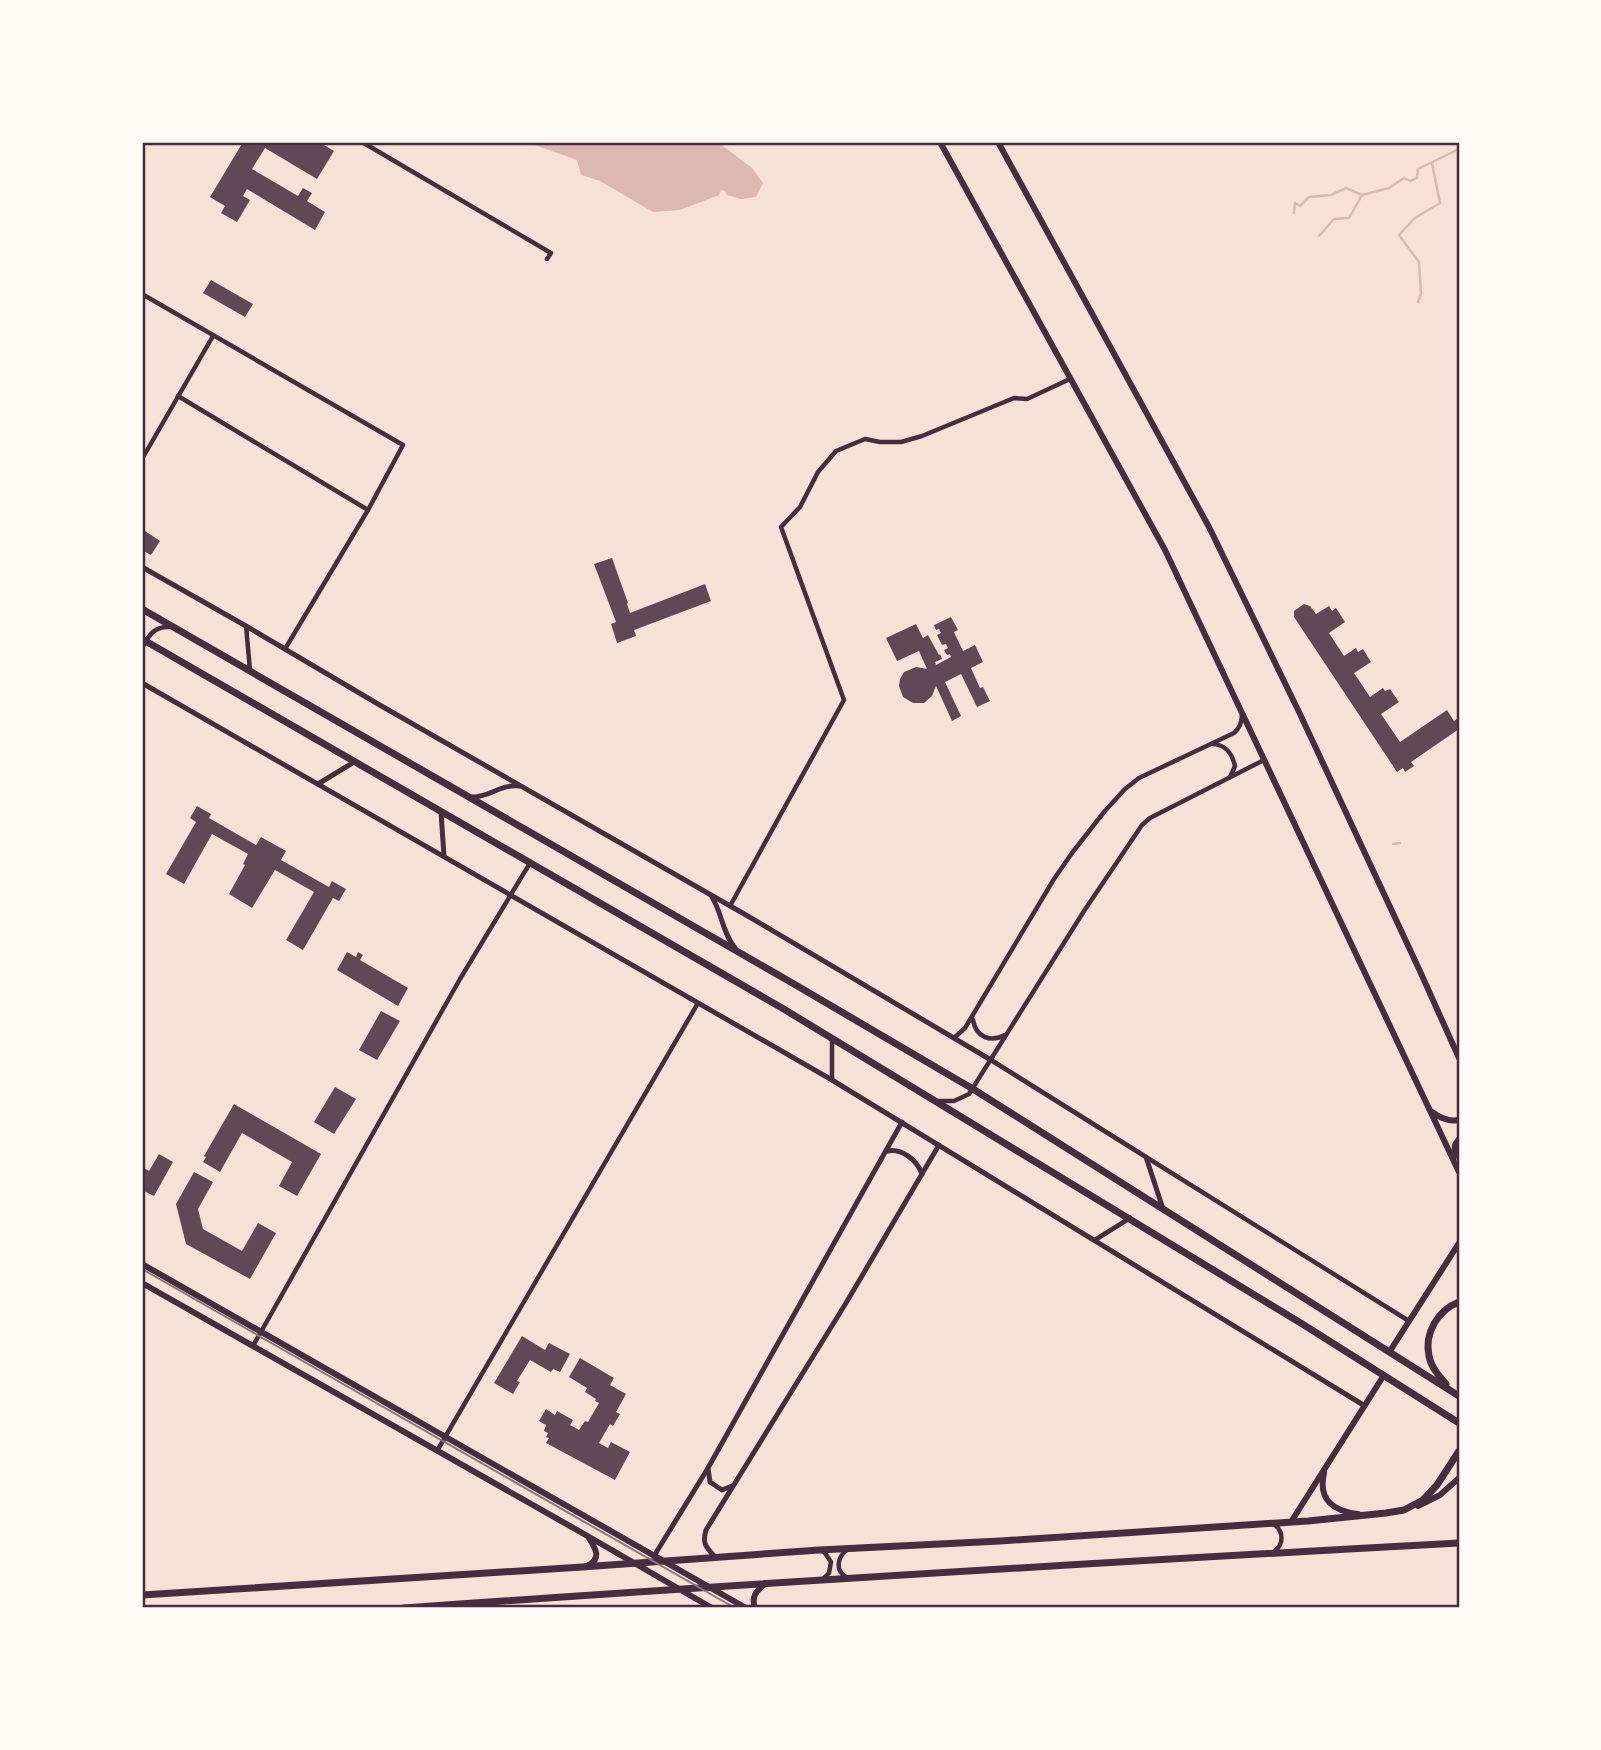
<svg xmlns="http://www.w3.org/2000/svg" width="1601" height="1750" font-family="Arial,sans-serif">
<rect width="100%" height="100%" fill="#f7e1d7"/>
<polygon fill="#dcb8b0" points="526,142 721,142 723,146 752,168 763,183 756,197 741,199 727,195 725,191 721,190 719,195 680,210 653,212 600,181 581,175 577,160"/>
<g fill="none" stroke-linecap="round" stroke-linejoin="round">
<g stroke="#dcb8b0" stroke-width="2.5">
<polyline points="1294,213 1295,203 1300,206 1309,197 1331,195 1346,188 1362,195"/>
<polyline points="1319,236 1334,219 1349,218 1362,195 1389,188 1404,178 1410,181 1417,178 1418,169 1459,149"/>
<polyline points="1418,302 1421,294 1419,262 1399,235 1415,218 1440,203 1432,163"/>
<polyline points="1393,844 1400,843"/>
</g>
</g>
<g fill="#644757">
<polygon points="243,142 319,142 334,151 317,179 265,148 252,169 298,196 303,188 312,193 307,201 325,212 315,230 247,189 243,196 250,200 237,222 221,213 225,206 210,197"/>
<polygon points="211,280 253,304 245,317 203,293"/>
<polygon points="145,531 160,541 151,555 142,550 142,536"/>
<polygon points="612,558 628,603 627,604 630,613 705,584 711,601 634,630 636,636 617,643 611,624 616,622 594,564"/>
<polygon points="1304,604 1310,606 1316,614 1329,606 1332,611 1336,608 1345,622 1329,633 1344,656 1356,648 1358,652 1363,649 1371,662 1354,673 1370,697 1383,688 1385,691 1390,689 1399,702 1381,714 1400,742 1447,710 1454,721 1458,718 1459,720 1459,729 1411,762 1414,766 1405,772 1403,768 1397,772 1294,617 1294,611"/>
<polygon points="951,617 958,630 954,632 963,651 975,645 983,662 971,668 980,688 983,687 990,701 977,707 961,674 945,682 961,716 952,721 936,686 932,696 924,703 913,703 903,697 899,686 900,679 904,672 916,667 927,669 919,651 897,661 886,638 916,624 923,638 928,635 939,655 940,654 942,659 935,662 936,665 951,657 950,654 947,655 944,650 948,648 946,644 942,645 937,635 941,633 939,629 936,630 934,625"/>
<polygon points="197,806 211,814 209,818 256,845 261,837 286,851 281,860 329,887 332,881 346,889 339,901 333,898 303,950 286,940 314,892 275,870 252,908 229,894 245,865 243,864 248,854 212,834 184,884 166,874 196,822 190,818"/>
<polygon points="347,952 356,957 358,952 363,955 360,960 408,988 398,1006 337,970"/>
<polygon points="381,1011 400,1021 377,1060 359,1050"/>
<polygon points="335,1087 356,1099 334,1134 314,1122"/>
<polygon points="234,1104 321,1154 297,1196 279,1186 292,1162 242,1133 220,1172 203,1162 206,1157 204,1156"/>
<polygon points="159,1154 173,1162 154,1196 142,1190 142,1167 149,1171"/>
<polygon points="194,1172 213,1182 198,1209 203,1229 242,1251 258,1223 276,1233 250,1279 186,1244 176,1204"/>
<polygon points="522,1336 545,1350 549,1343 570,1354 560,1372 553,1369 551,1372 530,1360 517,1381 520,1382 513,1394 494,1383"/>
<polygon points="580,1358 614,1378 610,1385 626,1394 616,1412 620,1414 613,1426 610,1424 599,1443 608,1448 611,1442 630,1452 615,1480 546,1443 549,1438 546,1437 548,1433 544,1431 546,1425 539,1421 546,1409 555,1415 557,1411 573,1420 570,1425 579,1430 585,1421 588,1422 599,1403 595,1401 596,1399 585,1392 587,1388 569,1377"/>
</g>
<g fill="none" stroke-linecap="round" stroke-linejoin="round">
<g stroke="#4a2c40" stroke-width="4.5">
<polyline points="362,142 551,253 547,259"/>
<polyline points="142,294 403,445 368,510 285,649"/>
<polyline points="178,396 368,510"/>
<polyline points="142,459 213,336"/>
<polyline points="246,626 250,670"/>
<path d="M 142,648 C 149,635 154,626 170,627"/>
<path d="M 1213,744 C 1226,745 1232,753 1235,766 L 1230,777"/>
<polyline points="730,906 844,700 781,527 800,507 818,472 836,451 865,439 880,442 901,442 922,436 1014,398 1027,399 1070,379"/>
<path d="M 973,1020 C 976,1037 990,1043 1005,1035"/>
<path d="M 954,1038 L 965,1028 L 1054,879 L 1072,853 L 1104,812 L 1125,789 L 1139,778 L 1234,733 C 1240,728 1242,722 1242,714"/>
<polyline points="832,1080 832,1039"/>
<polyline points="937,1101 954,1101 969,1094 1084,911 1142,825 1150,818 1264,760"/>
<polyline points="1146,1157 1409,1321"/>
<polyline points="253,1346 460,979 530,863"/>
<polyline points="437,1451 698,1003"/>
<path d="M 848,1549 C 837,1557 834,1571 848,1578"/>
<polyline points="822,1551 825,1553 831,1562 829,1573 824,1578"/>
<path d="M 1274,1552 C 1284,1544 1284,1532 1274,1524"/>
</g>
<g stroke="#4a2c40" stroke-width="5">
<polyline points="142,567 246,626 378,704 746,915 991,1060 1146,1157 1163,1209"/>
<polyline points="142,683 832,1080 1365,1406"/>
<polyline points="318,784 354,762"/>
<path d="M 472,797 C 491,797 499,784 520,786"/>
<polyline points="441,812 444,856"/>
<path d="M 712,897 C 722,913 722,932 735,948"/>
<path d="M 887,1151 C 902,1148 917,1160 922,1174"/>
<polyline points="1095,1240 1130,1218"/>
<polyline points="708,1468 710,1482 722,1490 732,1486"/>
<polyline points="654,1556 708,1468 902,1122"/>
<path d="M 715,1557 C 706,1547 702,1544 706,1530 L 846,1303 L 939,1145"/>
</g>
<g stroke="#4a2c40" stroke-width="6">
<polyline points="940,142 1165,550 1459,1172"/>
<polyline points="998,142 1209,527 1300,714 1419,969 1459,1058"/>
<path d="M 1432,1112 C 1440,1118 1449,1122 1459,1120"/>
<polyline points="1454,1157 1455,1145 1459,1139"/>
<polyline points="142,1264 746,1608"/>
<polyline points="142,1283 591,1538 712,1608"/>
<polyline points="1390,1351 1459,1243"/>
<path d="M 1324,1473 C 1318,1500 1333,1511 1358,1514"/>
<polyline points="1418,1506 1440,1495 1459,1478"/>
<polyline points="1291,1522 1384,1375"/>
<path d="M 587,1566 C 602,1559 596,1549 589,1538"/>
<path d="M 755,1608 C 751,1597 756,1591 765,1584"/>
</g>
<g stroke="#4a2c40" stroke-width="7">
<polyline points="142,609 794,984 973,1089 1459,1396"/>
<polyline points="142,639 782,1008 1304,1325 1459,1423"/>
<path d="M 1446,1384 C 1439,1376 1431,1367 1429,1356 C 1424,1333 1438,1310 1459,1302"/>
<polyline points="142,1595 582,1567 819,1550 1000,1541 1308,1521 1386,1513 1404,1510 1423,1500 1437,1485 1459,1451"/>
<path d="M 404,1608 C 755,1583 1107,1562 1459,1543"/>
</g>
<polyline stroke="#8f747c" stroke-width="2" points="142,1269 735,1608"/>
</g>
<rect width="1601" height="1750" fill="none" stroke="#fffaf5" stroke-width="287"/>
<rect x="144" y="144" width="1314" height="1462" fill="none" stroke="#4a2c40" stroke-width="2.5"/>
</svg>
